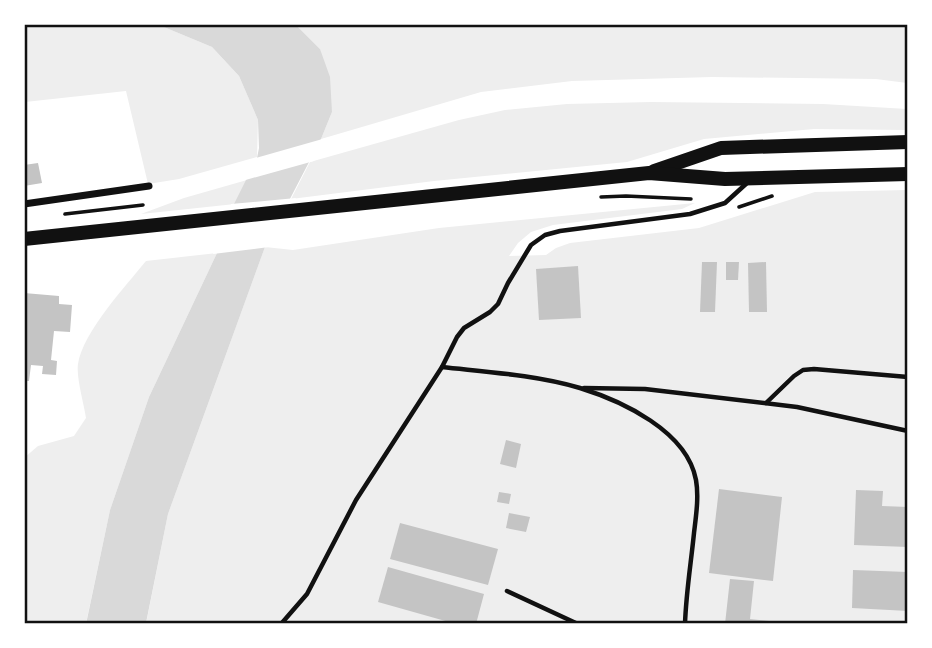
<svg xmlns="http://www.w3.org/2000/svg" width="932" height="648" font-family="'Alegreya Sans',sans-serif">
<rect width="100%" height="100%" fill="#fff"/>
<g fill="#eee">
<polygon points="24,25 159,25 212,47 239,76 258,120 257,157 179,179 148,184 126,91 25,102"/>
<polygon points="296,25 907,25 907,83 876,79 712,77 572,81 481,92 321,139 332,112 320,49"/>
<polygon points="651,102 823,104 907,109 907,130 814,129 704,139 627,162 434,181 291,199 310,162 459,120 505,110 567,104"/>
<polygon points="247,180 235,204 141,214 184,198"/>
<polygon points="907,190 907,623 146,624 168,514 265,247 293,250 439,228 695,203 682,209 553,225 531,232 518,243 509,256 546,255 556,248 570,243 699,228 815,192"/>
<path d="M 217,253 L 149,397 L 110,510 L 86,623 L 25,623 L 24,458 L 38,446 L 74,436 L 86,418 C 84,404 76,377 78,364 C 83,332 125,287 146,261 Z"/>
</g>
<polygon fill="#d9d9d9" points="159,25 296,25 320,49 330,77 332,112 321,139 265,247 168,514 146,623 86,624 110,510 149,397 217,253 234,204 257,158 259,148 258,120 239,76 212,47"/>
<g fill="#fff">
<polygon points="326,138 314,161 242,181 252,159"/>
<polygon points="296,198 269,247 213,254 231,204"/>
</g>
<g fill="#c4c4c4">
<polygon points="38,163 42,183 24,186 24,165"/>
<polygon points="702,262 717,262 715,312 700,312"/>
<polygon points="726,262 739,262 738,280 726,280"/>
<polygon points="766,262 767,312 749,312 748,263"/>
<polygon points="578,266 581,318 539,320 536,269"/>
<polygon points="24,293 59,296 59,304 72,305 70,332 54,331 51,360 57,361 56,375 42,374 43,366 31,365 29,381 24,381"/>
<polygon points="506,440 521,444 516,468 500,464"/>
<polygon points="719,489 782,497 773,581 709,573"/>
<polygon points="856,490 883,491 882,506 908,507 908,547 854,545"/>
<polygon points="499,492 511,494 509,504 497,502"/>
<polygon points="509,513 530,517 526,532 506,528"/>
<polygon points="400,523 498,549 488,585 390,559"/>
<polygon points="388,567 484,594 476,624 456,624 378,602"/>
<polygon points="853,570 908,572 908,611 852,608"/>
<polygon points="730,579 754,581 750,619 769,621 769,624 725,624"/>
</g>
<g fill="none" stroke-linecap="round" stroke-linejoin="round">
<g stroke="#111" stroke-width="3.5">
<polyline points="601,197 626,196 691,199"/>
<polyline points="739,207 772,196"/>
<polyline points="65,214 143,205"/>
</g>
<g stroke="#111" stroke-width="4.5">
<path d="M 442,367 C 487,372 536,375 580,388 C 622,401 687,431 696,480 C 699,497 696,516 694,533 C 691,563 686,593 685,624"/>
<polyline points="584,388 645,389 797,407 908,431"/>
<polyline points="766,403 794,376 803,370 814,369 908,377"/>
<polyline points="507,591 578,624"/>
<polyline points="281,624 307,594 356,500 442,367 457,337 464,328 490,312 498,304 508,283 531,245 545,235 560,231 690,214 725,203 747,183"/>
</g>
<polyline stroke="#111" stroke-width="7" points="24,204 149,186"/>
<g stroke="#111" stroke-width="14">
<polyline points="654,171 721,148 908,142"/>
<polyline points="24,239 649,173 725,179 908,174"/>
</g>
</g>
<rect width="932" height="648" fill="none" stroke="#ffffff" stroke-width="52"/>
<rect x="26" y="26" width="880" height="596" fill="none" stroke="#111" stroke-width="2.5"/>
</svg>
